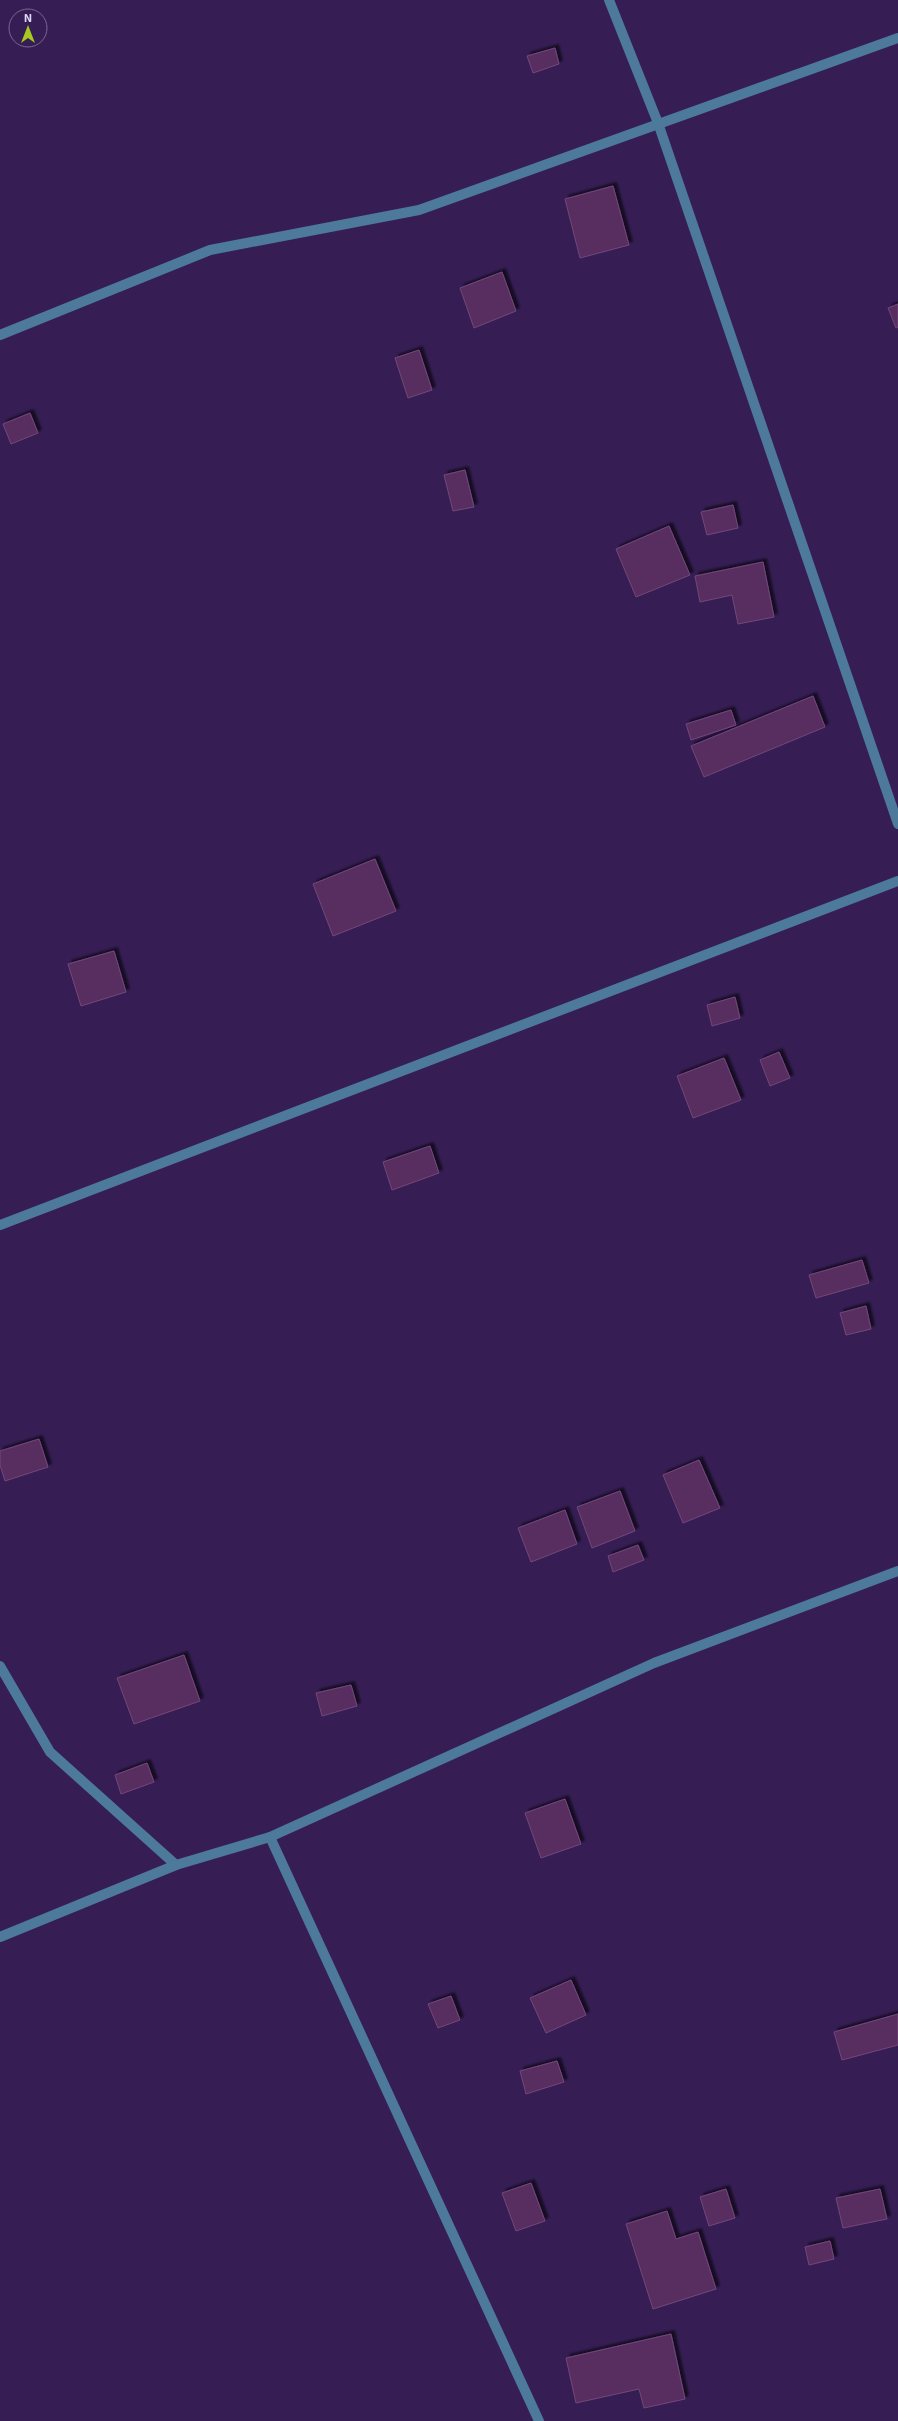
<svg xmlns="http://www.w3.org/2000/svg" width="898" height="2421" font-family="'Exo 2',sans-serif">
<defs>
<filter id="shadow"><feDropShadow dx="3.5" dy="-3.5" stdDeviation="1" flood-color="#0009"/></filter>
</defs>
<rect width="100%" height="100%" fill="#361e55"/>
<g fill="#582e60" stroke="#73477b" filter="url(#shadow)">
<polygon points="555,48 559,64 533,73 527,56"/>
<polygon points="613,186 629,245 580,258 565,199"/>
<polygon points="502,272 516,311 474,328 460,288"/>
<polygon points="898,304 898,327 896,328 888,308"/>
<polygon points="419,350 432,390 408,398 395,358"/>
<polygon points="30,413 38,433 11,444 3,424"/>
<polygon points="465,470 474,507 453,511 444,475"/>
<polygon points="733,505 738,528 707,535 701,512"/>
<polygon points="669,526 690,575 636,597 616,549"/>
<polygon points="763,562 774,617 738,624 732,595 700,602 695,576"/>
<polygon points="813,696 825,727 704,777 691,746"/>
<polygon points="731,710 736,725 691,740 686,724"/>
<polygon points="375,859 396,911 333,936 313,884"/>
<polygon points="114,951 126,992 81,1006 68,964"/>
<polygon points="735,997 740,1018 712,1026 707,1005"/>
<polygon points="779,1052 790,1078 770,1086 760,1060"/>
<polygon points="724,1058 741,1100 693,1118 677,1076"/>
<polygon points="430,1146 439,1173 392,1190 383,1162"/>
<polygon points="862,1260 869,1283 816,1298 809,1275"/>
<polygon points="866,1306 871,1329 846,1335 840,1313"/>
<polygon points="39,1439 48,1467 5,1481 0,1465 0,1451"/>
<polygon points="699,1460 720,1508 683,1523 663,1475"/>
<polygon points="620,1491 635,1531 592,1548 577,1507"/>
<polygon points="565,1510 577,1544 531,1562 518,1528"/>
<polygon points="638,1545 644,1560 613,1572 608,1556"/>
<polygon points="184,1655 200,1701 134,1724 117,1678"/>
<polygon points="351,1685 357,1706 322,1716 316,1693"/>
<polygon points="147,1763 154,1782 121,1794 115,1775"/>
<polygon points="565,1799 581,1844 541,1858 525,1813"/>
<polygon points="571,1980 586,2015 546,2033 530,1998"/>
<polygon points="451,1996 460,2020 438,2028 428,2004"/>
<polygon points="898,2014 898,2045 842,2060 834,2032"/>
<polygon points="557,2061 564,2082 526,2094 520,2071"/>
<polygon points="531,2183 545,2221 516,2231 502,2193"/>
<polygon points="726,2189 735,2218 709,2226 700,2197"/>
<polygon points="880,2189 887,2219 843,2228 836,2198"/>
<polygon points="667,2211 676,2239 698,2232 716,2289 653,2309 626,2224"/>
<polygon points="830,2241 834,2259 809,2265 805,2247"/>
<polygon points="671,2334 685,2399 644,2408 639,2389 576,2403 566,2358"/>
</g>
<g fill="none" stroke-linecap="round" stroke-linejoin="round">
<g stroke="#4d799a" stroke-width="10">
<polyline points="609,0 658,123 898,824"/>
<polyline points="0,335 210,250 419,210 898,38"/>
<polyline points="0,1225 898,881"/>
<polyline points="0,1666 50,1752 176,1865"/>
<polyline points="270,1837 539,2421"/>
<polyline points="0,1937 176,1865 270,1837 654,1663 898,1571"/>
</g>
</g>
<g transform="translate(28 28)"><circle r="19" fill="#361e55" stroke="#7a6796"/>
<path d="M0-3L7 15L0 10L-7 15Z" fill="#a6c820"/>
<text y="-6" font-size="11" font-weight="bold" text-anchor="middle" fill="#e1d5f8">N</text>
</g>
</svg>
